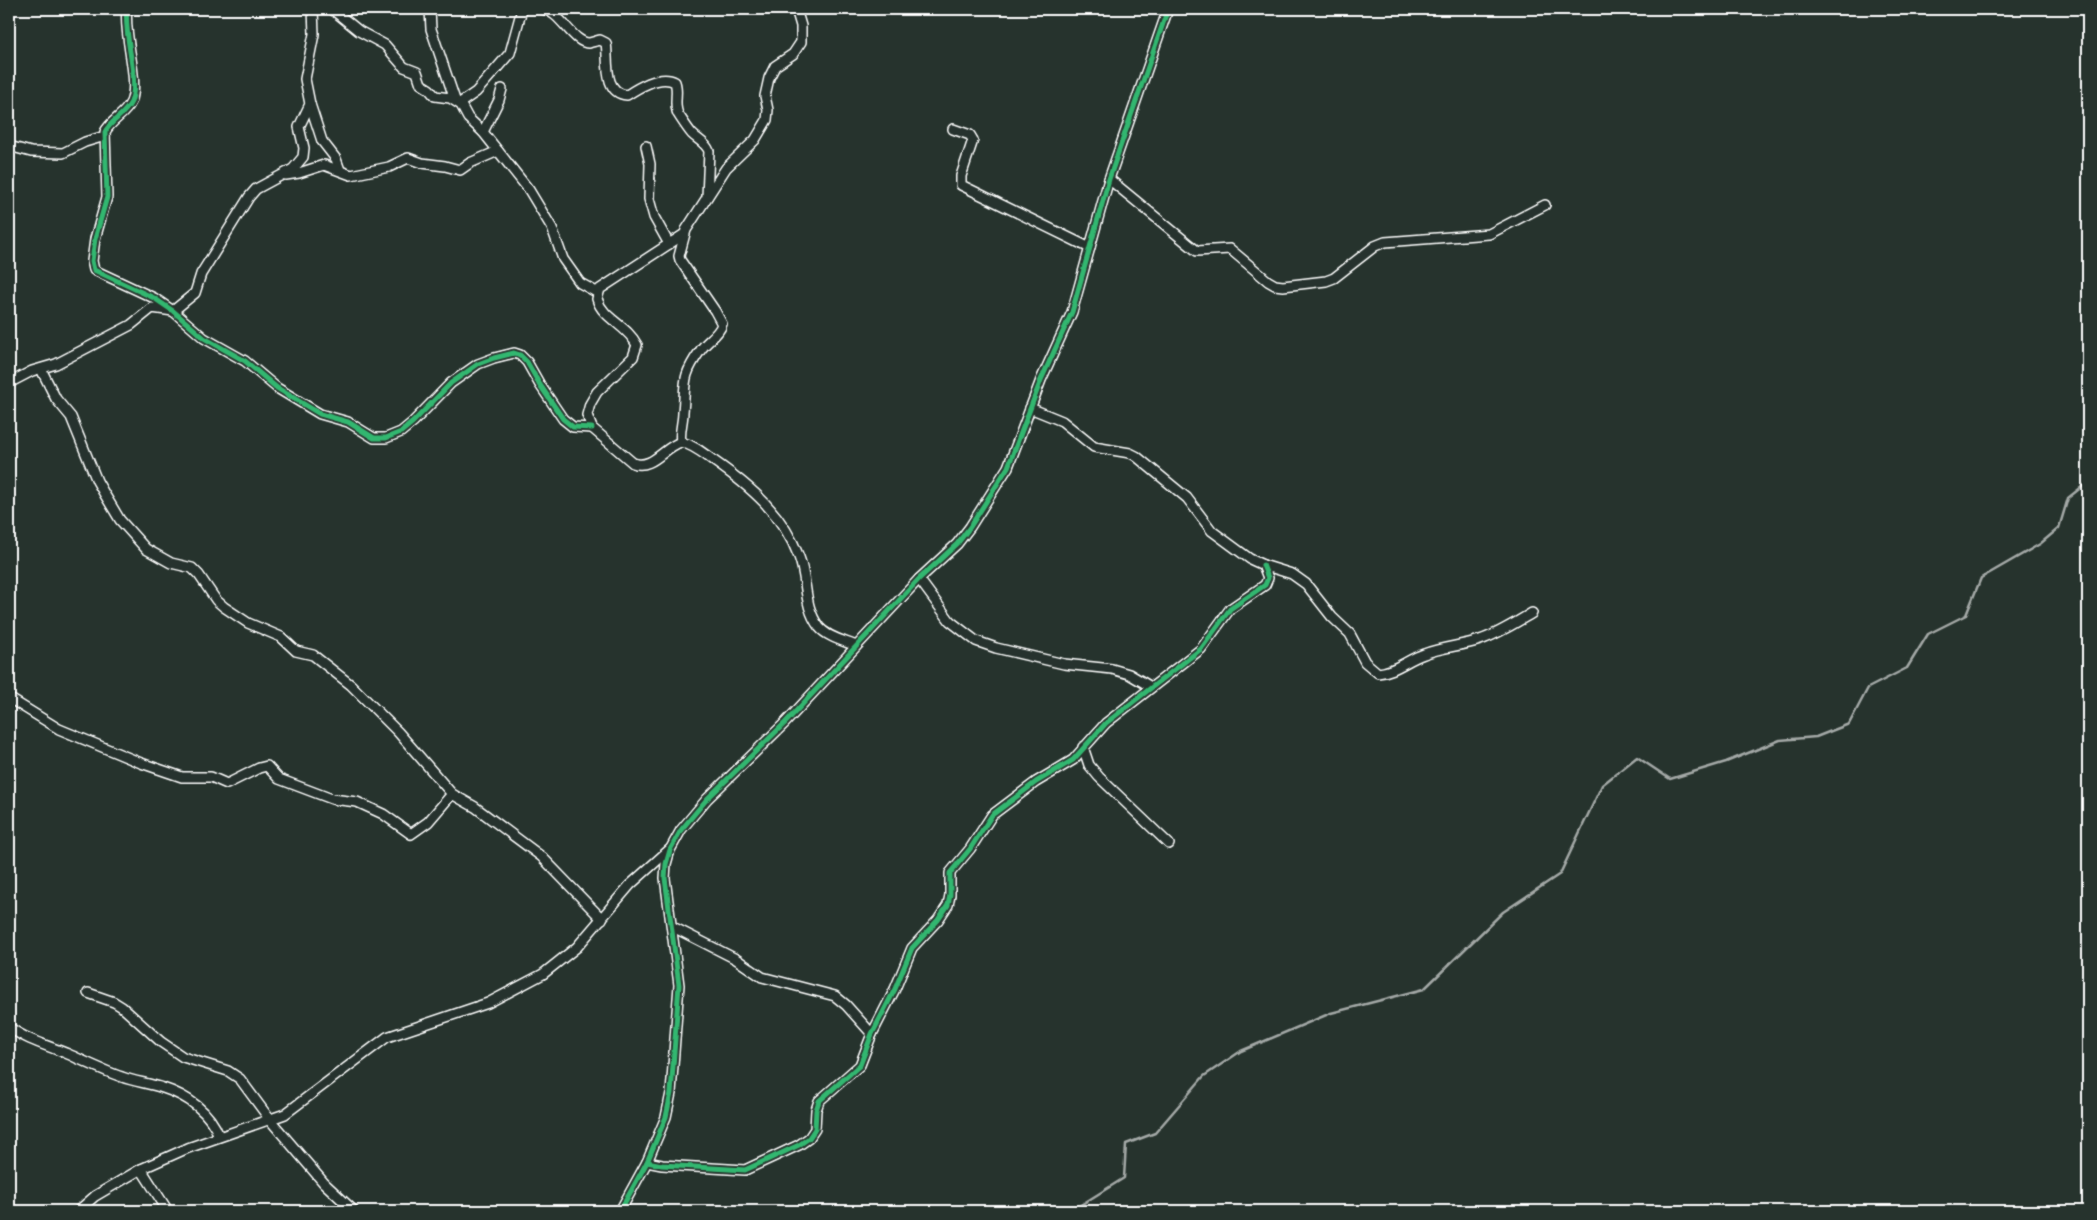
<svg xmlns="http://www.w3.org/2000/svg" width="2097" height="1220" font-family="'Gochi Hand',sans-serif">
<rect width="100%" height="100%" fill="#26332d"/>
<filter id="ink" filterUnits="userSpaceOnUse"><feTurbulence type="fractalNoise" baseFrequency=".02" numOctaves="2"/><feDisplacementMap in="SourceGraphic" scale="10" xChannelSelector="R" yChannelSelector="G"/><feConvolveMatrix kernelMatrix="1 2 1 2 8 2 1 2 1" color-interpolation-filters="sRGB"/></filter>
<g filter="url(#ink)">
<g fill="none" stroke-linecap="round" stroke-linejoin="round">
<polyline stroke="#a4a9a7" stroke-width="2.5" points="1071,1211 1124,1178 1126,1144 1155,1133 1204,1076 1241,1051 1331,1013 1424,989 1503,912 1560,874 1602,785 1637,757 1670,779 1726,762 1780,740 1816,737 1849,724 1868,688 1907,668 1928,634 1966,615 1981,578 2040,544 2059,528 2068,498 2088,482"/>
<defs>
<g id="street">
<path d="M 127,9 C 123,36 140,80 131,102 C 125,115 111,120 105,132 L 107,197 L 95,239 L 92,261 L 94,270 L 154,298 L 173,311 L 204,338 L 245,361 L 277,388 L 320,414 L 348,422 L 374,438 L 386,438 L 401,432 L 413,422 L 451,383 L 478,364 L 494,358 L 514,353 L 520,355 L 527,362 L 540,385 L 563,419 L 573,427 L 592,428"/>
<polyline points="332,9 359,31 385,45 404,67 417,72 421,84 429,89 435,96 450,98 461,105 468,118 483,132 529,190 552,228 563,259 580,283 598,293"/>
<polyline points="430,9 431,29 455,100"/>
<path d="M 542,9 C 561,11 572,43 589,43 C 592,42 597,41 600,40 L 606,43 C 609,58 602,93 627,95 C 639,87 661,74 675,82 C 679,92 673,103 678,114 C 682,120 687,128 692,134 C 698,140 706,143 709,151 L 707,197"/>
<polyline points="9,10 9,9"/>
<polyline points="460,103 476,92 510,53 522,9"/>
<polyline points="310,104 322,141 336,159 340,170"/>
<polyline points="953,129 970,135 973,140 961,176 961,185 1090,248"/>
<polyline points="483,132 499,100 502,89"/>
<polyline points="9,146 31,152 63,153 85,142 105,136"/>
<polyline points="646,146 650,164 649,199 654,217 669,244"/>
<polyline points="286,175 299,173 324,165 351,175 389,167 408,158 422,163 445,166 460,170 470,163 498,151"/>
<polyline points="1109,179 1197,251 1230,249 1268,281 1275,285 1283,286 1326,281 1334,278 1375,246 1385,242 1489,234 1545,205"/>
<path d="M 683,235 L 600,289 L 597,299 C 603,319 627,325 637,345 L 633,357 L 597,392 L 590,404 L 587,415 L 592,428 L 633,463 C 652,470 664,447 681,442 C 694,445 704,454 714,461 C 751,487 783,514 799,557 C 808,580 803,606 819,627 C 827,637 844,641 856,646"/>
<polyline points="41,369 56,399 71,417 97,481 105,495 120,520 146,549 171,563 192,568 199,575 216,600 224,607 248,623 281,637 296,651 313,655 351,685 398,732 452,794 475,807 542,857 602,919"/>
<polyline points="9,383 32,371 56,364 131,325 152,308 173,311 195,293 201,274 249,197 256,189 293,169 303,157 304,148 299,127 310,104 305,79 314,34 313,9"/>
<path d="M 1030,408 L 1062,421 L 1094,447 L 1130,453 L 1136,456 L 1187,498 L 1212,531 L 1250,559 L 1263,565 L 1292,574 L 1306,584 L 1332,617 L 1350,634 L 1365,662 L 1378,673 C 1395,672 1408,659 1424,654 C 1442,647 1462,646 1480,640 C 1498,634 1515,623 1532,613"/>
<path d="M 681,442 C 679,431 683,423 683,412 C 686,382 681,378 700,351 C 706,341 719,335 722,324 L 715,311 L 680,260 L 679,256 L 686,230 L 726,168 L 755,140 L 767,120 L 768,110 L 765,96 L 769,78 L 775,66 L 793,54 L 801,42 L 801,26 L 796,9"/>
<polyline points="919,579 950,621 976,641 996,648 1064,664 1112,669 1129,674 1151,687"/>
<polyline points="9,698 59,729 141,763 182,777 211,777 227,784 259,768 267,766 279,779 332,799 357,802 383,814 411,834 428,822 452,794"/>
<polyline points="1083,747 1089,765 1099,777 1169,844"/>
<polyline points="673,927 736,959 762,977 835,996 846,1005 872,1034"/>
<polyline points="88,993 114,1002 122,1007 161,1042 183,1057 228,1071 240,1079 271,1121 324,1183 354,1211"/>
<path d="M 9,1027 C 26,1040 49,1046 68,1054 C 86,1062 104,1071 122,1077 C 135,1082 149,1083 163,1088 C 188,1096 210,1112 219,1136"/>
<polyline points="647,1162 662,1165 745,1170 799,1145 809,1138 815,1129 816,1110 819,1101 860,1065 872,1034 895,989 912,948 938,920 948,905 950,895 950,873 970,849 992,815 1036,782 1073,760 1106,723 1201,649 1230,609 1265,585 1268,578 1263,565"/>
<polyline points="141,1169 168,1211"/>
<polyline points="78,1211 95,1196 141,1169 188,1148 285,1114 387,1037 488,1003 543,974 577,947 630,885 669,850"/>
<polyline points="620,1211 647,1162 666,1117 671,1093 679,985 665,878 666,864 670,850 681,830 707,799 785,723 919,579 957,544 970,527 1008,467 1041,380 1072,312 1109,179 1168,9"/>
</g>
</defs>
<use href="#street" stroke="#fff" stroke-width="12"/>
<use href="#street" stroke="#26332d" stroke-width="9"/>
<defs>
<g id="cycleway">
<path d="M 127,9 C 123,36 140,80 131,102 C 125,115 111,120 105,132 L 107,197 L 95,239 L 92,261 L 94,270 L 154,298 L 173,311 L 204,338 L 245,361 L 277,388 L 320,414 L 348,422 L 374,438 L 386,438 L 401,432 L 413,422 L 451,383 L 478,364 L 494,358 L 514,353 L 520,355 L 527,362 L 540,385 L 563,419 L 573,427 L 592,428"/>
<polyline points="647,1162 662,1165 745,1170 799,1145 809,1138 815,1129 816,1110 819,1101 860,1065 872,1034 895,989 912,948 938,920 948,905 950,895 950,873 970,849 992,815 1036,782 1073,760 1106,723 1201,649 1230,609 1265,585 1268,578 1263,565"/>
<polyline points="620,1211 647,1162 666,1117 671,1093 679,985 665,878 666,864 670,850 681,830 707,799 785,723 919,579 957,544 970,527 1008,467 1041,380 1072,312 1109,179 1168,9"/>
</g>
</defs>
<use href="#cycleway" stroke="#26332d" stroke-width="8"/>
<use href="#cycleway" stroke="#33b770" stroke-width="5"/>
</g>
</g>
<rect width="2097" height="1220" fill="none" stroke="#26332d" stroke-width="30"/>
<rect x="15" y="15" width="2067" height="1190" fill="none" stroke="#fff" stroke-width="2" filter="url(#ink)"/>
</svg>
